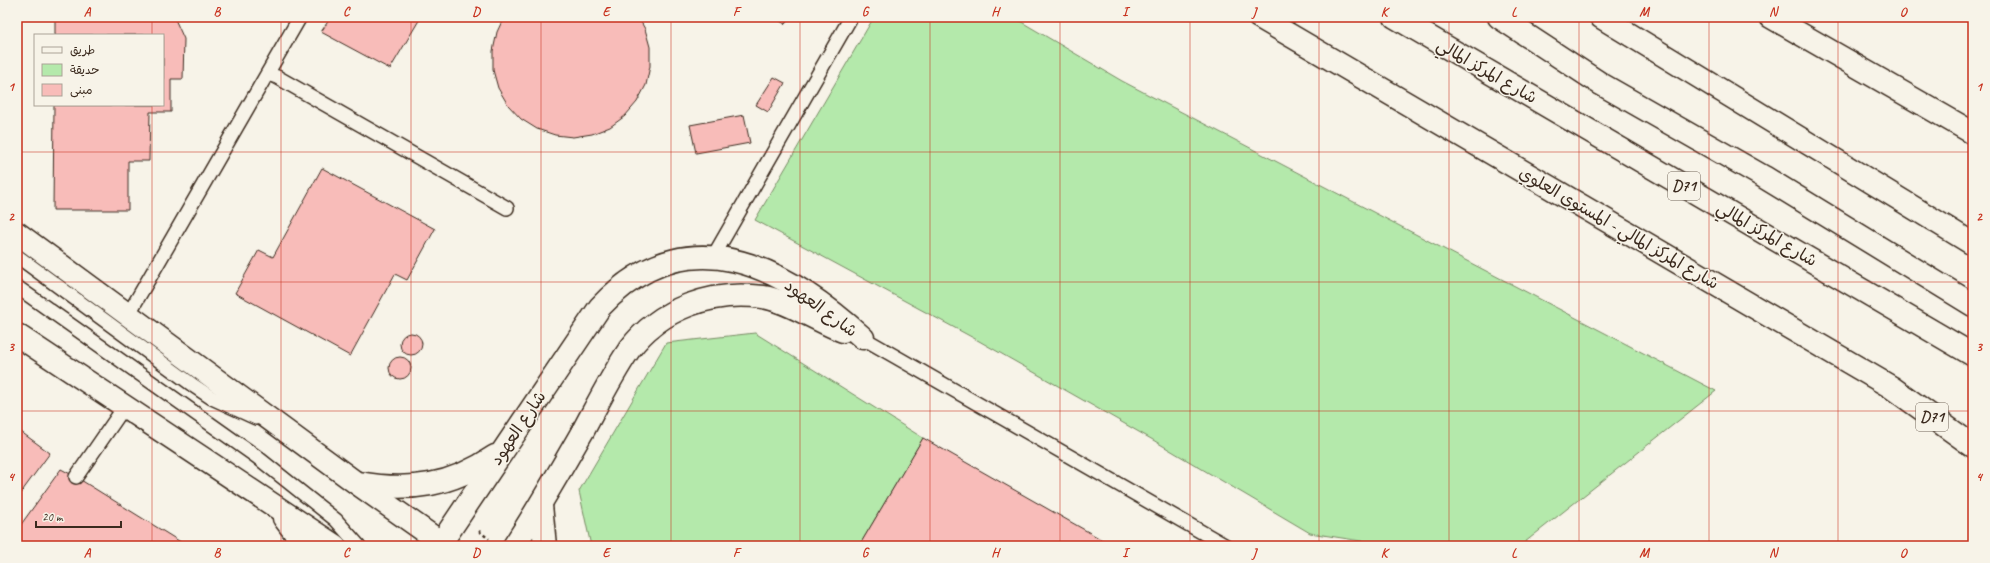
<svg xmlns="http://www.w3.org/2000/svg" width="1990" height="563" font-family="Caveat,'Playpen Sans Arabic',sans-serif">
<rect width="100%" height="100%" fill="#f7f3e8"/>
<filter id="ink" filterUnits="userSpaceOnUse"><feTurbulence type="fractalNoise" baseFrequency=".025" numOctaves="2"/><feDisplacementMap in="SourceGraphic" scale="8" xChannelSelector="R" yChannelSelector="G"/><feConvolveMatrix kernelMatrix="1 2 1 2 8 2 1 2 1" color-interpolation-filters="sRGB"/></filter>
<g filter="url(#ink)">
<g fill="#b4e9ab" stroke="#788a64">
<polygon points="874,17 1013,17 1122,81 1716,391 1520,546 1415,546 1374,543 1310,533 1153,440 979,341 755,220"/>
<polygon points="755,333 923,438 859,546 591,546 579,491 666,343"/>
</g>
<g fill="#f8bcb9" stroke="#3b2a1e">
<polygon points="55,17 174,17 184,39 183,79 171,79 171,112 150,112 149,161 128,161 128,210 53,210 54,105 163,105 163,35 55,35"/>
<polygon points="331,17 421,17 390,69 321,32"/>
<polygon points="504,17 638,17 645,29 650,47 650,66 646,85 637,102 625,116 610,127 592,134 573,137 555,135 537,129 521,119 508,105 498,88 493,70 493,51 497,32"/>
<polygon points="773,17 789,17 785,24"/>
<polygon points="774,77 785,83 768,112 756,105"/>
<polygon points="744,115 750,143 696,153 690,125"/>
<polygon points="322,168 435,229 407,280 395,274 350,356 235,293 259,250 273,257"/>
<circle cx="411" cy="344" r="11"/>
<circle cx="400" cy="368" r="11"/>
<polygon points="17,429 50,453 17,498"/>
<polygon points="923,438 1113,546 859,546"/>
<polygon points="61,469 76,477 187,546 17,546 17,530"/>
</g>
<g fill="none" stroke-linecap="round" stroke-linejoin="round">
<defs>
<g id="lane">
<polyline points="268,74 277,77 507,208"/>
<polyline points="17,256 194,386 212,398 256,418"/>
<polyline points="713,257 851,17"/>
<polyline points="17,287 257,457 336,520 359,546"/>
<polyline points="128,315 300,17"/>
<polyline points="863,338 1226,546"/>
<polyline points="76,477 125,406"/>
</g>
<g id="secondary">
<polyline points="17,233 355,482 446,546"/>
<polyline points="17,335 335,546"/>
<path d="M 359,483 C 410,492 451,486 495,456"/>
<polyline points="541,505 545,546"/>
<polyline points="284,518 305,546"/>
<path d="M 439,546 L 600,307 C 687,214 784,266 863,338"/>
<path d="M 514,546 C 539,508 561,469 584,429 C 598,403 612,375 629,350 C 660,308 712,290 763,297 C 786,300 819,322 843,331"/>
</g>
<g id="primary">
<polyline points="1395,17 1973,355"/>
<polyline points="1499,17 1601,84 1764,177 1973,305"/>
<polyline points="1601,17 1973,244"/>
</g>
<g id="highway">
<polyline points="1259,17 1891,387 1973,446"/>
<polyline points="1771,17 1973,133"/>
</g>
</defs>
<use href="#lane" stroke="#3b2a1e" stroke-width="16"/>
<use href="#secondary" stroke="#3b2a1e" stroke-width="25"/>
<use href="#primary" stroke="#3b2a1e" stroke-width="25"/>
<use href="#highway" stroke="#3b2a1e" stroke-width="25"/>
<g stroke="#3b2a1e" stroke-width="2.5" stroke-dasharray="3 3" stroke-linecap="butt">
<polyline points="479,531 489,539"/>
<polyline points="1969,546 1973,541"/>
</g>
<use href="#lane" stroke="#f7f3e8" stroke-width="13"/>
<use href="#secondary" stroke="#f7f3e8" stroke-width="22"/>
<use href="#primary" stroke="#f7f3e8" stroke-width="22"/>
<use href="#highway" stroke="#f7f3e8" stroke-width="22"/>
</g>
</g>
<path fill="none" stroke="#c8321e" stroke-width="1" stroke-opacity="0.55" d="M 152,17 L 152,35M 281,17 L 281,546M 411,17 L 411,546M 541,17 L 541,546M 671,17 L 671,546M 800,17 L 800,546M 930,17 L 930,546M 1060,17 L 1060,546M 1190,17 L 1190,546M 1319,17 L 1319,546M 1449,17 L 1449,546M 1579,17 L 1579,546M 1709,17 L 1709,546M 1838,17 L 1838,546M 152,105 L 152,546M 17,152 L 1973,152M 17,282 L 1973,282M 17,411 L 1973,411"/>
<g text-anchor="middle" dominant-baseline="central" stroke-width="3" stroke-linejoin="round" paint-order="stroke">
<g fill="#f7f3e8" stroke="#73665b" stroke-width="1">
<rect x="1668" y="172" width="32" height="28" rx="3"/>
<rect x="1916" y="403" width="32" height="28" rx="3"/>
</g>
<g font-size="16" font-weight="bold" fill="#3b2a1e">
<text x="1684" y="186">D71</text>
<text x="1932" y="417">D71</text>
</g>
<g font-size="17" fill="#3b2a1e" stroke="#f7f3e8">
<text transform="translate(1487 71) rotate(30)">شارع المركز المالي</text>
<text transform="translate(1619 228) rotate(30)">شارع المركز المالي - المستوى العلوي</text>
<text transform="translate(1767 234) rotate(30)">شارع المركز المالي</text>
<text transform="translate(821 308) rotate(36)">شارع العهود</text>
<text transform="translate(518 428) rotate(-56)">شارع العهود</text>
</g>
</g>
<rect width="1990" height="563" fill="none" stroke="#f7f3e8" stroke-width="44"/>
<rect x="34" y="34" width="130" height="72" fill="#f7f3e8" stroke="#aca397"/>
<rect x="42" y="47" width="20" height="6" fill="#f7f3e8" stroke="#aca397"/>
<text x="70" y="54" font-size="12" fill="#3b2a1e">طريق</text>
<rect x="42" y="64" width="20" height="12" fill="#b4e9ab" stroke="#aca397"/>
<text x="70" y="74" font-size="12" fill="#3b2a1e">حديقة</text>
<rect x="42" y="84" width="20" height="12" fill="#f8bcb9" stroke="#aca397"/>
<text x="70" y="94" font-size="12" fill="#3b2a1e">مبنى</text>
<path d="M36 521v6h85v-6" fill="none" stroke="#3b2a1e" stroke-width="2"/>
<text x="42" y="521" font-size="12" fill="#3b2a1e" stroke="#f7f3e8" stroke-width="3" paint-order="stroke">20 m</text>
<rect x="22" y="22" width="1946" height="519" fill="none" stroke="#c8321e" stroke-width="1.5"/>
<g font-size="13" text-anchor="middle" font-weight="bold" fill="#c8321e">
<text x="87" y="16">A</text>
<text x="217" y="16">B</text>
<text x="346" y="16">C</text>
<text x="476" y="16">D</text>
<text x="606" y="16">E</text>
<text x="736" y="16">F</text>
<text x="865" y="16">G</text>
<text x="995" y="16">H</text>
<text x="1125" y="16">I</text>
<text x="1254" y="16">J</text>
<text x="1384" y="16">K</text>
<text x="1514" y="16">L</text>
<text x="1644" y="16">M</text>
<text x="1773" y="16">N</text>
<text x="1903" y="16">O</text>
<text x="11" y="91">1</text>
<text x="1979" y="91">1</text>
<text x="11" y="221">2</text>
<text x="1979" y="221">2</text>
<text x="11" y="351">3</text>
<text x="1979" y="351">3</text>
<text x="11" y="481">4</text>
<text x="1979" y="481">4</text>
<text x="87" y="557">A</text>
<text x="217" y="557">B</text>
<text x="346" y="557">C</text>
<text x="476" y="557">D</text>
<text x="606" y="557">E</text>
<text x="736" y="557">F</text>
<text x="865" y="557">G</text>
<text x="995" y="557">H</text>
<text x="1125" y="557">I</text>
<text x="1254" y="557">J</text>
<text x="1384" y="557">K</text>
<text x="1514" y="557">L</text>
<text x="1644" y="557">M</text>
<text x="1773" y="557">N</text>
<text x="1903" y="557">O</text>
</g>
</svg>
